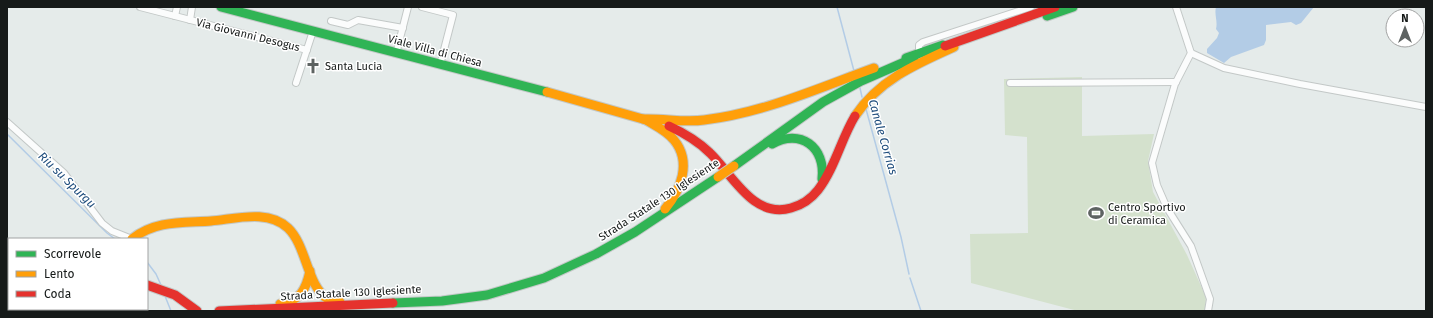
<svg xmlns="http://www.w3.org/2000/svg" width="1433" height="318" font-family="'Fira Sans',sans-serif">
<rect width="100%" height="100%" fill="#e5ebea"/>
<polygon fill="#d4e1cd" points="1082,77 1082,136 1154,134 1148,161 1153,192 1187,255 1206,297 1205,311 1078,311 971,283 970,234 1028,233 1027,137 1005,135 1004,79"/>
<path fill="#b3cce6" d="M 1216,7 L 1314,7 L 1301,23 L 1296,25 L 1291,22 L 1266,25 L 1266,40 L 1264,45 L 1231,57 L 1224,63 L 1207,53 L 1207,49 L 1217,38 L 1219,33 L 1216,29 C 1218,21 1214,15 1216,7 Z"/>
<g fill="none" stroke-linecap="round" stroke-linejoin="round">
<g stroke="#b3cce6" stroke-width="1.5">
<polyline points="837,7 854,71"/>
<polyline points="860,88 862,97"/>
<polyline points="866,109 901,237 909,274"/>
<polyline points="7,134 107,233 115,239"/>
<polyline points="147,262 156,274 161,285"/>
<polyline points="910,278 921,311"/>
<polyline points="165,296 171,311"/>
</g>
<defs>
<g id="street">
<polyline points="140,7 307,50"/>
<polyline points="422,7 453,15 440,65"/>
<polyline points="1176,7 1191,53 1175,84 1152,163 1157,185 1167,208 1191,246 1210,299 1208,311"/>
<polyline points="175,16 177,7"/>
<polyline points="190,20 192,7"/>
<polyline points="331,21 348,25 358,20 403,28"/>
<polyline points="919,53 919,45 923,42 1031,7"/>
<polyline points="1191,53 1224,68 1300,84 1426,107"/>
<polyline points="396,54 408,7"/>
<polyline points="296,83 313,31"/>
<polyline points="1010,83 1176,82"/>
<polyline points="7,122 64,173 102,223 112,231 132,239"/>
</g>
<g id="fast">
<polyline points="221,7 547,92"/>
<polyline points="1047,16 1073,7"/>
<polyline points="906,58 943,45"/>
<path d="M 772,144 C 800,128 826,147 822,179"/>
<polyline points="734,166 823,102 861,81 914,58"/>
<polyline points="8,263 9,264"/>
<polyline points="393,303 442,301 487,295 544,278 596,254 635,232 718,177"/>
<polyline points="17,309 18,311"/>
</g>
<g id="slow">
<polyline points="547,92 650,121"/>
<path d="M 855,116 C 879,80 916,64 954,47"/>
<path d="M 643,119 C 664,118 683,123 704,120 C 763,113 819,88 874,68"/>
<path d="M 646,120 C 656,126 667,131 674,140 C 692,162 681,190 665,209"/>
<path d="M 132,239 C 155,220 184,223 211,221 C 235,219 268,209 288,228 C 307,246 307,287 328,299 C 332,300 336,301 340,302"/>
<path d="M 280,304 C 300,301 306,290 310,271"/>
</g>
<g id="jam">
<polyline points="945,46 1055,7"/>
<path d="M 669,126 C 684,133 698,141 710,153 C 732,174 753,219 791,208 C 802,205 811,199 818,190 C 835,168 841,139 855,116"/>
<polyline points="7,256 9,253"/>
<polyline points="147,285 175,295 197,311"/>
<polyline points="219,311 393,303"/>
</g>
</defs>
<use href="#street" stroke="#c3c8c7" stroke-width="8"/>
<use href="#fast" stroke="#c3c8c7" stroke-width="11"/>
<use href="#slow" stroke="#c3c8c7" stroke-width="11"/>
<use href="#jam" stroke="#c3c8c7" stroke-width="11"/>
<use href="#street" stroke="#fbfcfc" stroke-width="6"/>
<use href="#fast" stroke="#30b455" stroke-width="9"/>
<use href="#slow" stroke="#ff9f0a" stroke-width="9"/>
<use href="#jam" stroke="#e5322d" stroke-width="9"/>
<defs>
<polyline id="slow-bridge" points="718,177 734,166"/>
</defs>
<use href="#slow-bridge" stroke="#c3c8c7" stroke-width="11" stroke-linecap="butt"/>
<use href="#slow-bridge" stroke="#ff9f0a" stroke-width="9"/>
</g>
<defs>
<symbol id="church-bare" viewBox="-9 -9 18 18"><path d="M-1.2-6h2.4v3.5h3.3v2.4h-3.3V6h-2.4V-.1h-3.3v-2.4h3.3Z" fill="#5e6362" stroke="#fff" stroke-width="2.5" paint-order="stroke"/></symbol>
<symbol id="stadium-bare" viewBox="-9 -9 18 18"><path d="M0-5a6.5 5 0 1 0 0 10a6.5 5 0 1 0 0-10ZM-3.5-1.8h7v3.6h-7Z" fill="#5e6362" stroke="#fff" stroke-width="2.5" paint-order="stroke"/></symbol>
</defs>
<g fill-rule="evenodd">
<use href="#church-bare" x="302" y="55" width="22" height="22"/>
<use href="#stadium-bare" x="1085" y="202" width="22" height="22"/>
</g>
<g text-anchor="middle" dominant-baseline="central" stroke-width="3" stroke-linejoin="round" paint-order="stroke">
<g font-size="11" fill="#161a19" stroke="#fff">
<text transform="translate(248 35) rotate(14)">Via Giovanni Desogus</text>
<text transform="translate(435 51) rotate(15)">Viale Villa di Chiesa</text>
<text transform="translate(659 200) rotate(-33)">Strada Statale 130 Iglesiente</text>
<text transform="translate(351 293) rotate(-3)">Strada Statale 130 Iglesiente</text>
</g>
<g font-size="11" fill="#161a19" stroke="#fff" text-anchor="start">
<text x="325" y="66">Santa Lucia</text>
<text x="1108" y="207">Centro Sportivo<tspan x="1108" dy="13">di Ceramica</tspan></text>
</g>
<g font-size="12" font-style="italic" fill="#204e7d" stroke="#fff">
<text transform="translate(883 137) rotate(74)">Canale Corrias</text>
<text transform="translate(67 180) rotate(44)">Riu su Spurgu</text>
</g>
</g>
<rect width="1433" height="318" fill="none" stroke="#161a19" stroke-width="16"/>
<rect x="8" y="238" width="140" height="72" fill="#ffffff" stroke="#a2a3a3"/>
<rect x="16" y="251" width="20" height="6" fill="#30b455" stroke="#a2a3a3"/>
<text x="44" y="258" font-size="12" fill="#161a19">Scorrevole</text>
<rect x="16" y="271" width="20" height="6" fill="#ff9f0a" stroke="#a2a3a3"/>
<text x="44" y="278" font-size="12" fill="#161a19">Lento</text>
<rect x="16" y="291" width="20" height="6" fill="#e5322d" stroke="#a2a3a3"/>
<text x="44" y="298" font-size="12" fill="#161a19">Coda</text>
<g transform="translate(1405 28)"><circle r="19" fill="#ffffff" stroke="#a2a3a3"/>
<path d="M0-3L7 15L0 10L-7 15Z" fill="#5e6362"/>
<text y="-6" font-size="11" font-weight="bold" text-anchor="middle" fill="#161a19">N</text>
</g>
</svg>
